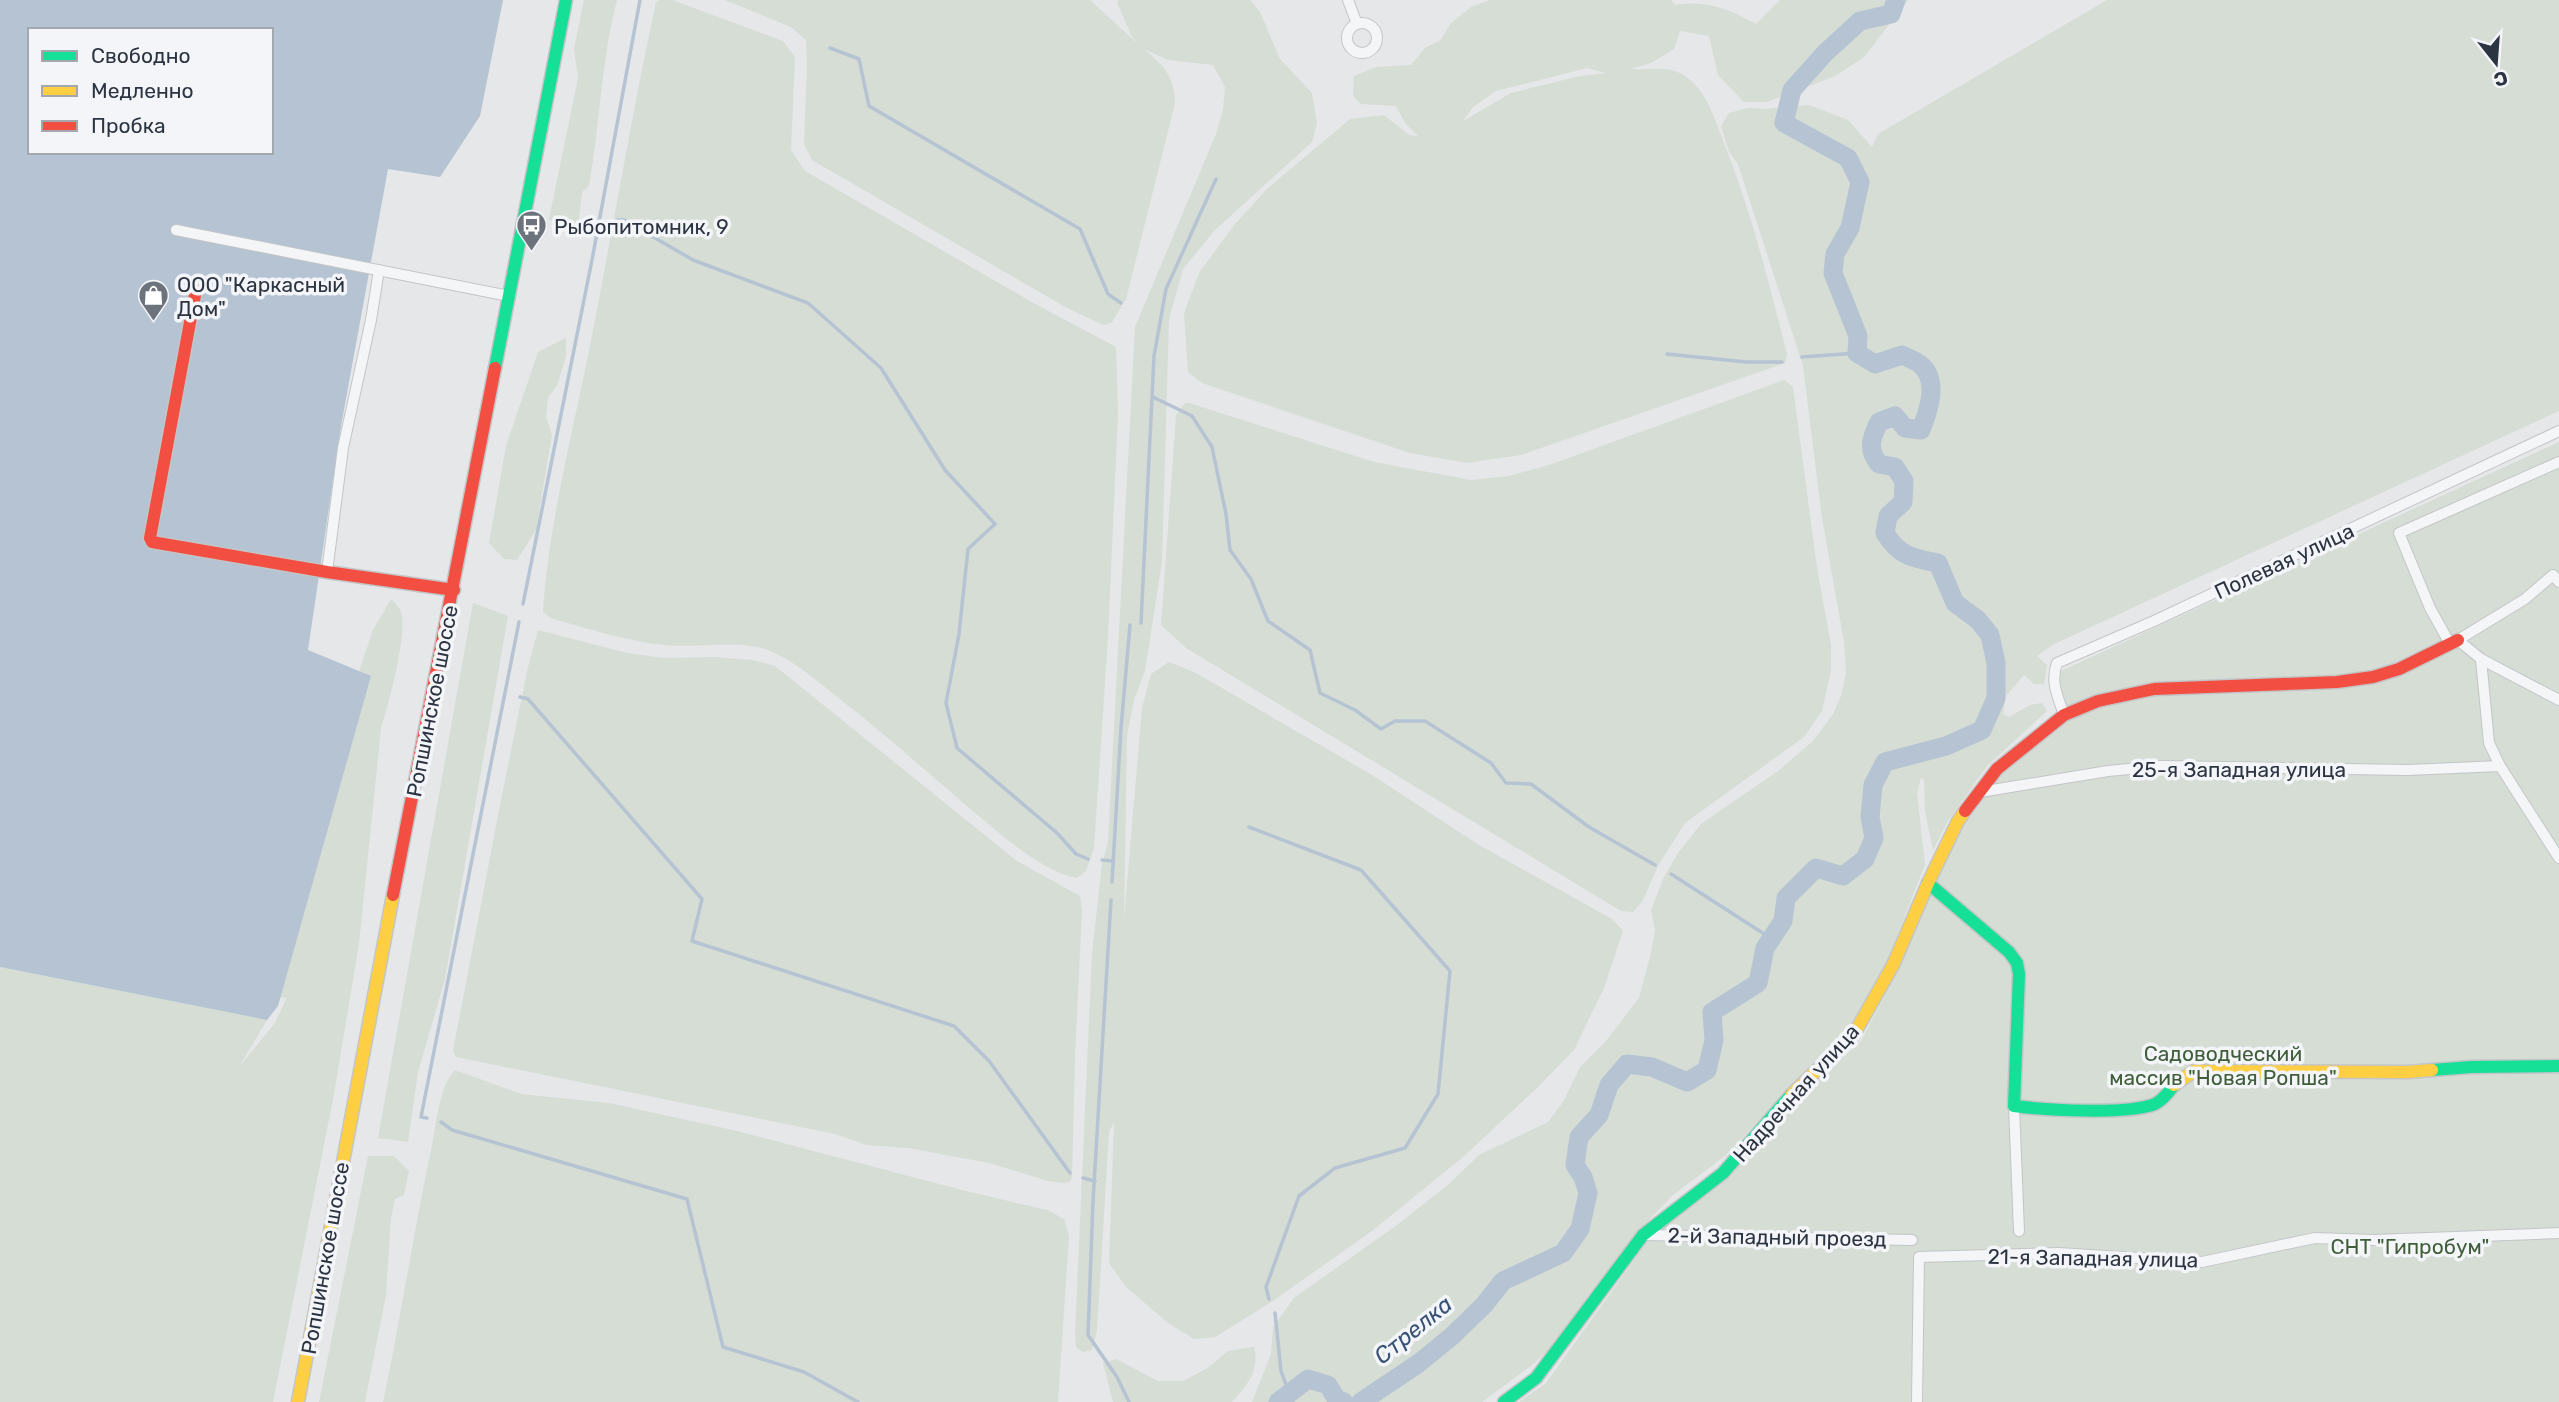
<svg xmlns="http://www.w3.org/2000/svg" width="2559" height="1402" font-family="Rubik,sans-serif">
<rect width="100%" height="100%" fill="#e5e7e9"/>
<g fill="#d6ddd5" fill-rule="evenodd">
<path d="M 584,0 L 617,0 C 601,61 600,124 589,186 L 582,192 L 577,236 L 549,219 L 578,78 L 574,49 Z"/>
<path d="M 660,0 L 672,0 L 783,41 L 795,57 L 791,150 L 805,171 L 1037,305 L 1116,347 L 1118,414 L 1108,637 L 1094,848 L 1086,871 L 1077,878 C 1042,872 1002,835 975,813 C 929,774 884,733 836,696 C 817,681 798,664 775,653 C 743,637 699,649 665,645 C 626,641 588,629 551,618 L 543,612 C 548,528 572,435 589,351 C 612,235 631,118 656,2 Z"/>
<path d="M 725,0 L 1090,0 L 1138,44 L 1131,35 L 1117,2 L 1119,0 L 1250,0 L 1260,12 L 1280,59 L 1312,93 L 1317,123 L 1312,142 L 1214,231 L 1183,269 L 1169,319 L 1162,562 L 1145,671 L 1134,700 L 1127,736 L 1124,919 L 1142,708 L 1151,674 L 1169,662 L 1196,673 L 1372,775 L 1479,845 L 1612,919 L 1623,931 L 1604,988 L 1574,1050 L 1537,1088 L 1463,1157 L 1372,1231 L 1270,1303 L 1215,1337 L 1194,1339 L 1168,1323 L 1126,1287 L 1109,1263 L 1114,1122 L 1109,1132 L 1097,1331 L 1092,1350 L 1083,1352 L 1076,1347 L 1075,1333 L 1092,954 L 1102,864 L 1108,842 L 1135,327 L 1216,134 L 1223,110 L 1225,87 L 1213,65 L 1168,60 L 1144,49 C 1164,66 1174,75 1175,103 L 1126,299 L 1112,322 L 1104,325 L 1067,308 L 812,160 L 804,144 L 807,65 L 806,40 L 791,27 Z"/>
<path d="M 1490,0 L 1671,0 L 1675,5 C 1709,0 1727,9 1756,24 L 1780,0 L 1908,0 L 1864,57 L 1835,76 L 1767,102 L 1744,102 L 1718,75 L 1709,36 L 1680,31 L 1674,49 L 1651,63 L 1631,69 C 1649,70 1672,65 1688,78 C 1708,94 1715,120 1724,143 C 1751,211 1769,283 1787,354 L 1785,363 L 1521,455 L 1467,463 L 1410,453 L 1202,383 L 1188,372 L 1184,313 L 1199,273 L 1235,224 L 1268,188 L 1350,119 L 1384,115 L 1409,135 L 1418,136 L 1405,123 L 1396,106 L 1361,104 L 1353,96 L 1354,76 L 1376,67 L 1411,65 L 1426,47 L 1440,41 L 1451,23 L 1471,7 ZM 1587,68 L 1606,73 L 1576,77 L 1511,93 L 1463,121 L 1473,107 L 1496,91 Z"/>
<polygon points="2107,0 2559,0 2559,411 2052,645 2037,656 2047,665 2044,684 2034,684 2024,675 2006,696 2003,714 2009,717 2030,705 2042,703 2047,711 1987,766 1948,821 1933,850 1925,812 1924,780 1921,778 1917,793 1925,865 1887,961 1852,1022 1725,1156 1673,1195 1642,1227 1587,1297 1556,1343 1532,1365 1482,1402 1252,1402 1271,1354 1273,1327 1294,1298 1397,1225 1449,1184 1479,1155 1548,1122 1563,1102 1580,1067 1606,1041 1639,998 1651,953 1655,930 1651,910 1664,877 1678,853 1701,824 1778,771 1813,741 1833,714 1841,696 1846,673 1844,642 1822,518 1803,366 1738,164 1729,152 1721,126 1729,113 1748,108 1764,109 1809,105 1848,120 1872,147 1878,134"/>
<polygon points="566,338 566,356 557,386 548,397 546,417 552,435 536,530 517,560 504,559 489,543 506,446 538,352"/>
<polygon points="1784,380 1793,387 1817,568 1831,645 1831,670 1822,711 1804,737 1685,823 1659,864 1642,902 1633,912 1621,911 1186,648 1161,625 1176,415 1186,402 1374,462 1471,480 1508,476 1549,465"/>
<polygon points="2559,442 2559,1402 1519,1402 1546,1383 1650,1238 1729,1178 1788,1107 1861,1041 1899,968 1941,869 1964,825 2003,773 2056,721 2061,671"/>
<path d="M 391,599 C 394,602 400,608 401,612 C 408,633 388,706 381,728 L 359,944 L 334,1094 L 273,1402 L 0,1402 L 0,967 L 267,1020 L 239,1067 L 275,1023 L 287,997 L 268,1000 L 354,687 L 373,630 Z"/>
<polygon points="473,603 508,616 445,979 418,1072 408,1142 378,1138"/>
<polygon points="538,630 627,653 664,658 714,657 753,660 775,666 1017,861 1080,896 1082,910 1075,1057 1072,1176 1070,1182 1062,1183 1048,1181 989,1163 908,1148 867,1145 835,1134 456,1057 453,1051 500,805 528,667"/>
<path d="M 455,1070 L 521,1094 L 609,1103 L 733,1130 L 962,1190 L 1047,1210 L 1064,1219 L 1069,1236 L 1058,1402 L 383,1402 C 401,1317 414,1230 432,1145 C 437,1121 439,1087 455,1070 Z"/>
<polygon points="368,1156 394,1156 409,1171 404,1195 395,1199 391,1218 386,1295 365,1402 319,1402"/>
<path d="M 1254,1347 C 1260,1371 1247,1385 1232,1402 L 1113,1402 L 1103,1363 L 1116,1359 L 1158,1381 L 1183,1381 L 1208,1368 L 1228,1351 Z"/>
</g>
<path fill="#b5c3d3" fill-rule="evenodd" d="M 0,0 L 503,0 L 480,116 L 440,177 L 388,169 L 341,426 L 308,650 L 371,676 L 278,1006 L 267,1020 L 0,967 ZM 30,30 L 271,30 L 271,152 L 30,152 Z"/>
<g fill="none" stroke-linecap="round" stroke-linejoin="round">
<g stroke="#b5c3d3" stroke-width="3.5">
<polyline points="830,48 859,59 869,106 1080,229 1108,294 1121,303"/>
<polyline points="617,220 624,220 693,260 808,303 881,368 945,470 995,524 968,549 959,634 946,703 957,748 1057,833 1076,854 1088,859"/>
<polyline points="1667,354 1746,362 1782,362"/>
<polyline points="1802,357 1857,353"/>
<polyline points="1153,397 1192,416 1212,447 1226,514 1230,550 1251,579 1268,621 1310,650 1320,693 1355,710 1381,729 1395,721 1425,721 1491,763 1506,783 1531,784 1589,827 1655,865"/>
<polyline points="523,604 592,260 640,0"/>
<polyline points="1141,623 1154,356 1166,289 1216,179"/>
<polyline points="520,697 528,699 702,899 692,941 954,1026 989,1061 1070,1173"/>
<polyline points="1249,827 1361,870 1450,971 1438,1094 1405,1148 1335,1168 1299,1196 1266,1287 1269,1299"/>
<polyline points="1102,860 1113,861"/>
<polyline points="1671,874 1772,939"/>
<polyline points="1112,882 1121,728 1130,625"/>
<polyline points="1111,900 1093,1201 1088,1335 1117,1377 1129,1402"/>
<polyline points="427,1118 421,1117 519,622"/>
<polyline points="441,1122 452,1130 687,1199 723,1347 804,1372 858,1402"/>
<polyline points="1083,1178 1095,1181"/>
<polyline points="1275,1313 1281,1371 1289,1393"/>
</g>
<g stroke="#b5c3d3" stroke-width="19">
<polyline points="1278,1402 1308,1379 1328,1385 1337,1400 1344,1402"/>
<path d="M 1361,1402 L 1419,1363 L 1452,1336 L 1484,1305 L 1503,1281 L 1563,1253 L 1580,1229 L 1588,1193 L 1583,1177 L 1575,1165 L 1579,1137 L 1599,1115 L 1609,1085 L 1627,1064 L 1652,1067 L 1687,1082 L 1707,1070 L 1714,1040 L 1712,1012 L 1758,983 L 1765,948 L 1783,921 L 1786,898 L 1816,868 L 1843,876 L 1865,859 L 1874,838 L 1870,817 L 1873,785 L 1885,762 L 1946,746 L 1982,730 L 1996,698 L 1996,663 L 1990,635 L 1978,620 L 1955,603 L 1938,563 C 1912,558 1899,556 1885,533 L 1888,516 L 1903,502 L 1904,481 L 1895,467 L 1879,464 C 1867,449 1871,438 1879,422 L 1895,416 L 1905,428 L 1921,430 C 1928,412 1939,382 1922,366 C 1917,361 1908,358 1902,355 L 1875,364 L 1857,353 L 1858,336 L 1833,273 L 1835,254 L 1850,228 L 1860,182 L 1848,158 L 1784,123 L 1792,90 L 1825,53 L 1860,21 L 1891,14 L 1896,0"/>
</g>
<defs>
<g id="street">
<polyline points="1348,0 1357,24"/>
<circle cx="1362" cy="38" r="15"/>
<polyline points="176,230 509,296"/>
<polyline points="327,572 343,448 371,320 379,270"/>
<polyline points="2559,582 2553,575 2525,599 2458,640 2481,659 2559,700"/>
<polyline points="2450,644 2430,608 2399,533 2559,462"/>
<polyline points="2481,659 2489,743 2500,766 2559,858"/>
<path d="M 2064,715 C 2058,697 2050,682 2057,663 L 2154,621 L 2559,431"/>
<polyline points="1980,792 2108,771 2161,766 2408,770 2500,766"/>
<polyline points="2014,1106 2019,1231"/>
<polyline points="1643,1235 1912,1240"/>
<polyline points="1917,1402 1919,1257 2058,1253 2202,1262 2315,1238 2374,1240 2559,1233"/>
</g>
<g id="fast">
<polyline points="495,368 566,0"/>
<path d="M 1928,883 L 2009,952 L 2017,963 L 2019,974 L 2014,1106 C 2046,1110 2127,1115 2155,1104 C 2163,1100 2169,1092 2174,1085"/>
<polyline points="2432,1070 2471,1067 2559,1066"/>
<polyline points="1504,1402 1536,1378 1643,1235 1723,1173 1791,1095"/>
</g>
<g id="slow">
<polyline points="2174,1085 2194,1071 2408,1072 2432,1070"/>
<polyline points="1791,1095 1853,1036 1893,965 1929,881 1958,821 1965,811"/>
<polyline points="298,1402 393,895"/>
</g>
<g id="jam">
<polyline points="196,290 150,538 152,542 327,572 454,590"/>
<polyline points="1965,811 1997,769 2064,715 2098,701 2154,689 2337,682 2373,677 2399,669 2458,640"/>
<polyline points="393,895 495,368"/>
</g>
</defs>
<use href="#street" stroke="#c3c5c7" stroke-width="12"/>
<use href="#fast" stroke="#c3c5c7" stroke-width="15"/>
<use href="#slow" stroke="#c3c5c7" stroke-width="15"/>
<use href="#jam" stroke="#c3c5c7" stroke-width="15"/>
<use href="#street" stroke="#f4f5f6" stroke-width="10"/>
<use href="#fast" stroke="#16e098" stroke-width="12"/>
<use href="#slow" stroke="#ffcf43" stroke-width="12"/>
<use href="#jam" stroke="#f24e42" stroke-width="12"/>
</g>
<defs>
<symbol id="bus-pin" viewBox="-11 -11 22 30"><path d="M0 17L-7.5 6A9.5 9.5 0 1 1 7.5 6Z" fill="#6d737c" stroke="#f3f5f8"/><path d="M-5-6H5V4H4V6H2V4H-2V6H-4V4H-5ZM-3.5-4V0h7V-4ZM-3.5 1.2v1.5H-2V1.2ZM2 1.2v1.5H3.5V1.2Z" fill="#fff"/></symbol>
<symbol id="shop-pin" viewBox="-11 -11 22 30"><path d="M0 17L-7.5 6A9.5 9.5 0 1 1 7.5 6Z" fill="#6d737c" stroke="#f3f5f8"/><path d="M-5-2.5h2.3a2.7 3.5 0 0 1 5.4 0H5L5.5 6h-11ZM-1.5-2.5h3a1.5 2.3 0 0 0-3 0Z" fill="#fff"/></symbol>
</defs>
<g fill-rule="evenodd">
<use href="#bus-pin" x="514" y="208" width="35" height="47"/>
<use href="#shop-pin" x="136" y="278" width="35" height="47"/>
</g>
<g text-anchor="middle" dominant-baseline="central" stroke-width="7" stroke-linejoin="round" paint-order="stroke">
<g font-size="21" fill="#2c3442" stroke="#f3f5f8" text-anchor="start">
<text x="554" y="226">Рыбопитомник, 9</text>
<text x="177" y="284">ООО "Каркасный<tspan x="177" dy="24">Дом"</tspan></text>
</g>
<g font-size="21" fill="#2c3442" stroke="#f3f5f8">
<text transform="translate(2284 561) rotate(-25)">Полевая улица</text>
<text transform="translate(432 701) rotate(-79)">Ропшинское шоссе</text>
<text x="2239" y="769">25-я Западная улица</text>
<text transform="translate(1796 1093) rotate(-48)">Надречная улица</text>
<text transform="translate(1777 1237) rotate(1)">2-й Западный проезд</text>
<text transform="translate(325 1258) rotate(-80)">Ропшинское шоссе</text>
<text transform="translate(2093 1258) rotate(1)">21-я Западная улица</text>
</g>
<g font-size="21" fill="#405e3a" stroke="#f3f5f8">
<text x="2223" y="1053">Садоводческий<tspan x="2223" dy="24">массив "Новая Ропша"</tspan></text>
<text x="2410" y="1246">СНТ "Гипробум"</text>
</g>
<g font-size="23" font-style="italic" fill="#375275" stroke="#f3f5f8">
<text transform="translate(1413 1330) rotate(-39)">Стрелка</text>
</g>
</g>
<rect x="28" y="28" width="245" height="126" fill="#f3f5f8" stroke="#a3a8af" stroke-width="2"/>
<rect x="42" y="51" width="35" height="10" fill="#16e098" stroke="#a3a8af" stroke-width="2"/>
<text x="91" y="63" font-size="21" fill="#2c3442">Свободно</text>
<rect x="42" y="86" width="35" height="10" fill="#ffcf43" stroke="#a3a8af" stroke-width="2"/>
<text x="91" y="98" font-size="21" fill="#2c3442">Медленно</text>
<rect x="42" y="121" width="35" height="10" fill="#f24e42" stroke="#a3a8af" stroke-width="2"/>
<text x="91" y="133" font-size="21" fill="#2c3442">Пробка</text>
<g transform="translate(2496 63) rotate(163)" stroke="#f3f5f8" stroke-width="5" paint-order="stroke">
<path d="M0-5L12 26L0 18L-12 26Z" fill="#2c3442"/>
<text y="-10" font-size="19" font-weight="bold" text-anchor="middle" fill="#2c3442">С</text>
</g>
</svg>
